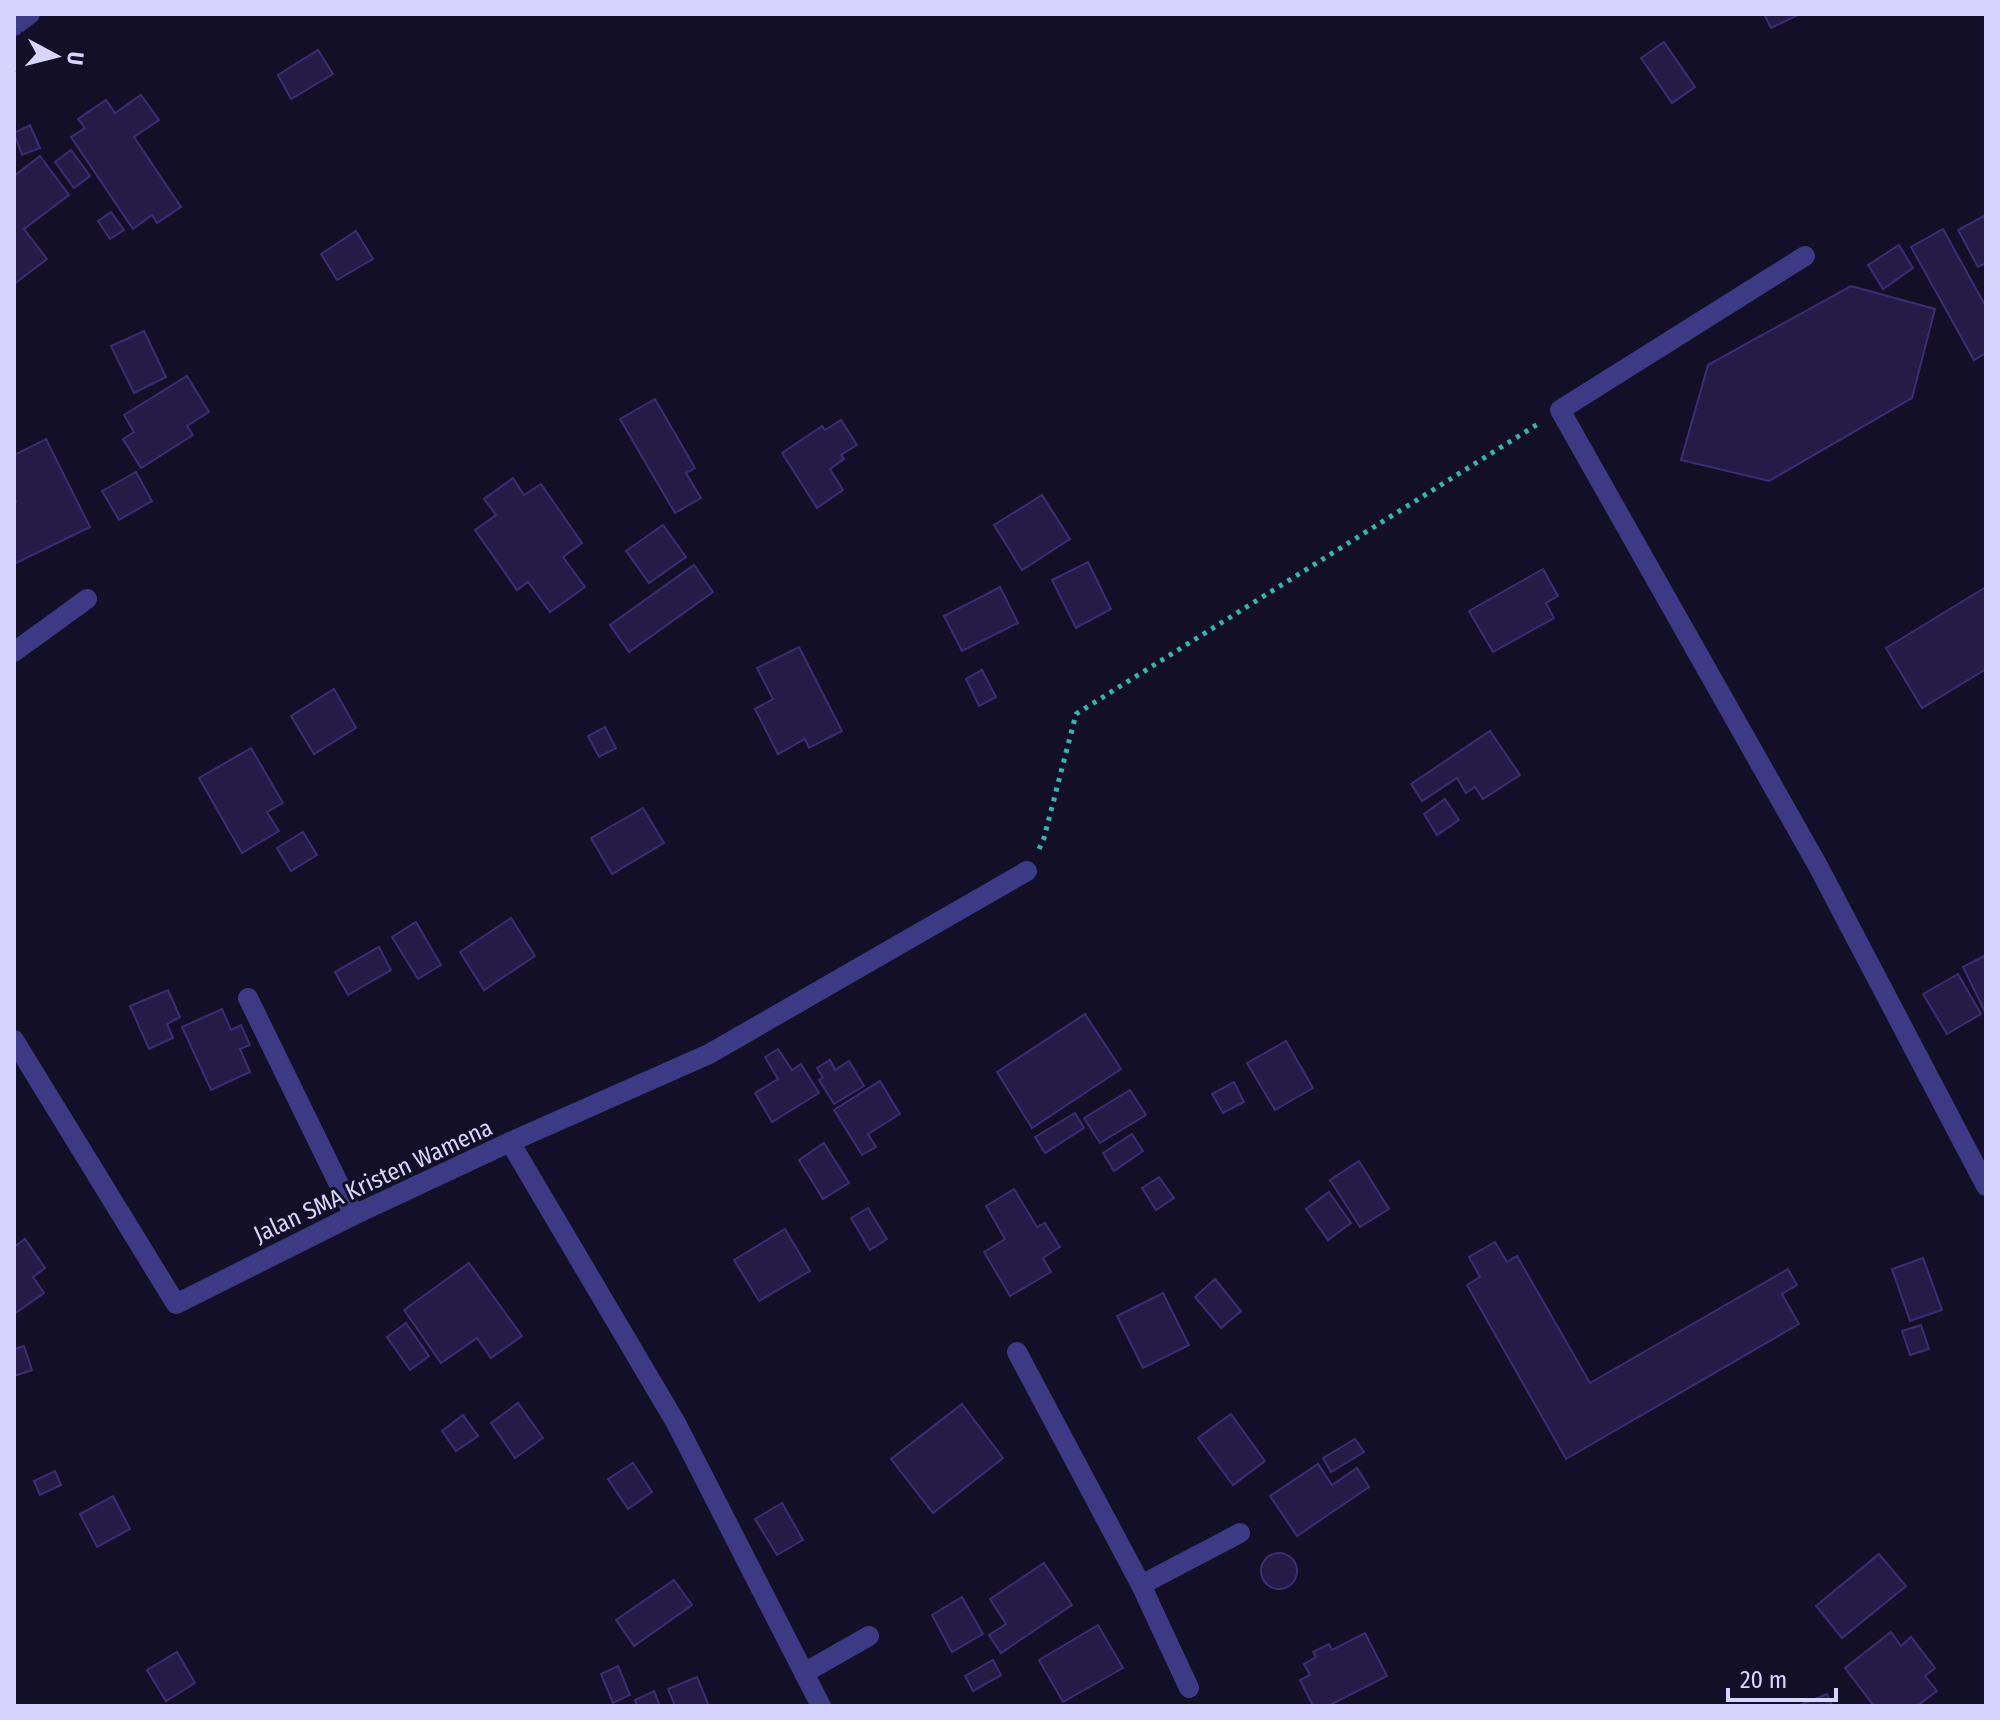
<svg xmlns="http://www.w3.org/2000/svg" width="2000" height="1720" font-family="'Fira Sans Condensed',sans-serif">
<rect width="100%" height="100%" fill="#130f26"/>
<g fill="#241b47" stroke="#3b2d73" stroke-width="2">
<polygon points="1764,14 1800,14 1771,28"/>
<polygon points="1664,42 1695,87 1672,103 1641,58"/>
<polygon points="318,50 333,74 291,99 278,75"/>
<polygon points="141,95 159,120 134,137 181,207 157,223 152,215 133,229 71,137 85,128 78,119 106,100 115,113"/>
<polygon points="30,125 40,148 22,155 14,133"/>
<polygon points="71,150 90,176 74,188 55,162"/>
<polygon points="40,156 69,195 24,229 47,259 14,284 14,176"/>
<polygon points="111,212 124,230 110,239 98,221"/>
<polygon points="1986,215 1986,263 1978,267 1958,230"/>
<polygon points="1943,229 1986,307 1986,353 1974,360 1911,247"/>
<polygon points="356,231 373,259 337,280 321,254"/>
<polygon points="1899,245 1913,268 1883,289 1868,265"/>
<polygon points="1851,286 1935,309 1912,398 1769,481 1681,460 1708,365"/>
<polygon points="144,331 166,377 134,393 111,346"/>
<polygon points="187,376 209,412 187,426 193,435 141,468 123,439 134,432 124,415"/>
<polygon points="655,399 695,468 686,473 701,498 675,513 620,419"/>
<polygon points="841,420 857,445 841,455 844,459 830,469 843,490 817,508 782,453 822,426 825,430"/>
<polygon points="46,439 90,527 14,564 14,503 16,502 14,496 14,455"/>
<polygon points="136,472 152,501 119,520 102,491"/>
<polygon points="513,478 524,495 541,484 582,543 563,557 585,587 550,612 528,582 517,590 475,530 496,515 484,499"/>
<polygon points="1042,495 1070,539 1022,570 994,525"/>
<polygon points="663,525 686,557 649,583 626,551"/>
<polygon points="1088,562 1111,609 1076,628 1052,580"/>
<polygon points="694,565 713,592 629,652 610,625"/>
<polygon points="1543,569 1558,596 1546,603 1554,618 1493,652 1469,611"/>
<polygon points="1000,587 1018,623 962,651 944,616"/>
<polygon points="1986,587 1986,669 1922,708 1886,648"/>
<polygon points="799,647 842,731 809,748 805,739 778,754 755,709 773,699 757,668"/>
<polygon points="982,670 996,697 979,706 966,679"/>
<polygon points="334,689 356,728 314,754 291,716"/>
<polygon points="605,727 616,748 599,757 588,736"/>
<polygon points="1490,731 1520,775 1483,799 1475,787 1466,793 1457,778 1422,801 1411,784"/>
<polygon points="251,748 283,803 267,812 279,831 242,853 199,778"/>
<polygon points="1445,799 1459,820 1437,835 1424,814"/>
<polygon points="643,808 664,843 612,874 591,838"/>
<polygon points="303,832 317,855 291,871 277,848"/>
<polygon points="511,918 535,956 484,990 460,952"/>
<polygon points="416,922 441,965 418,979 392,937"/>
<polygon points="379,947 391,970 348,995 335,972"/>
<polygon points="1986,955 1986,1014 1963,967"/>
<polygon points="1958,974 1981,1014 1947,1034 1923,994"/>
<polygon points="168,990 180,1017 167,1024 173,1038 149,1049 130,1006"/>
<polygon points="222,1009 231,1030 241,1025 250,1045 240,1049 250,1072 211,1090 182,1027"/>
<polygon points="1085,1014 1121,1069 1032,1128 997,1072"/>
<polygon points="1286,1041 1313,1088 1275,1110 1247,1063"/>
<polygon points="778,1049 792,1070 801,1064 819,1093 772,1122 755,1093 778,1079 765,1057"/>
<polygon points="830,1060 835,1070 849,1061 864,1086 834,1104 819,1080 823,1078 817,1068"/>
<polygon points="880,1081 900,1114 868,1134 876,1147 862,1155 834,1110"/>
<polygon points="1234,1082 1244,1102 1223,1113 1212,1094"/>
<polygon points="1130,1090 1146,1115 1100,1143 1084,1118"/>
<polygon points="1075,1113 1084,1128 1045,1153 1035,1137"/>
<polygon points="1132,1134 1143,1151 1114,1171 1103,1153"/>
<polygon points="824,1143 849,1183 823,1199 799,1160"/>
<polygon points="1359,1161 1389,1209 1360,1227 1330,1180"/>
<polygon points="1159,1177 1174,1198 1156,1210 1142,1188"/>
<polygon points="1014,1189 1037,1227 1045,1223 1060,1247 1043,1258 1051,1272 1010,1296 984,1252 1005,1239 986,1206"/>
<polygon points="1329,1192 1351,1223 1328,1240 1306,1209"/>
<polygon points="868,1208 887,1239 870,1250 851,1218"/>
<polygon points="785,1229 810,1271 759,1301 734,1260"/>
<polygon points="25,1239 45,1268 33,1277 44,1293 14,1314 14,1247"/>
<polygon points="1495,1242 1507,1262 1517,1256 1590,1383 1788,1269 1797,1285 1782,1294 1799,1324 1566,1459 1467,1285 1480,1277 1469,1257"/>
<polygon points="1923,1258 1942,1310 1910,1321 1892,1269"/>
<polygon points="469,1263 522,1336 491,1358 477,1338 441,1363 404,1310"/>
<polygon points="1215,1279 1241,1311 1221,1328 1195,1297"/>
<polygon points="1163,1293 1189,1345 1143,1368 1117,1316"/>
<polygon points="406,1323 429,1356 410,1370 387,1337"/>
<polygon points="1921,1325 1929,1349 1910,1355 1902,1331"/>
<polygon points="24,1346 32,1370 14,1376 14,1349"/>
<polygon points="518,1403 543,1438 515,1458 491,1423"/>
<polygon points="962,1404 1003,1458 933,1513 891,1459"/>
<polygon points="1231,1414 1265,1461 1233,1485 1198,1438"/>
<polygon points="463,1415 478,1436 456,1451 442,1431"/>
<polygon points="1355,1439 1364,1452 1331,1472 1323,1458"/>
<polygon points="633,1463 652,1492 628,1509 608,1479"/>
<polygon points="1318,1464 1332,1485 1357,1468 1369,1487 1297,1536 1270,1496"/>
<polygon points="55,1471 61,1485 40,1495 34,1481"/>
<polygon points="113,1496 130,1529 97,1547 80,1514"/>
<polygon points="782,1503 803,1540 777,1555 755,1519"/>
<circle cx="1279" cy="1571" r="18"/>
<polygon points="1879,1554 1906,1586 1842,1638 1816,1606"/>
<polygon points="1044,1563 1072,1605 1001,1653 989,1635 1006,1624 990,1599"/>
<polygon points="674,1580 692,1605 634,1646 616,1620"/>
<polygon points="962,1597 983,1634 952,1652 932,1615"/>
<polygon points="1098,1625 1123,1668 1063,1702 1039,1660"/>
<polygon points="1891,1632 1901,1646 1911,1637 1935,1668 1925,1676 1937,1691 1917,1706 1874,1706 1845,1668"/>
<polygon points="1365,1633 1387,1676 1328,1706 1313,1706 1300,1680 1310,1675 1304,1664 1316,1657 1313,1652 1329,1644 1332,1650"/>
<polygon points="177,1652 195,1683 166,1701 147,1670"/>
<polygon points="993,1660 1001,1675 973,1691 965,1676"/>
<polygon points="618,1666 630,1695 613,1703 601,1674"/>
<polygon points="697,1677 709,1706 675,1706 668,1689"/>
<polygon points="654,1691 660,1706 637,1706 635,1700"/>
<polygon points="1827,1694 1832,1706 1803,1706 1802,1704"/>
</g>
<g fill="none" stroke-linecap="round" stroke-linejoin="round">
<polyline stroke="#2fb8b0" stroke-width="5" stroke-dasharray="4 6" stroke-linecap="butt" points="1039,849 1044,838 1076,714 1538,424"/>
<g stroke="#3d3a85" stroke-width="20">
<polyline points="14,26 30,14"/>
<polyline points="1805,256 1560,410 1818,866 1986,1186"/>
<polyline points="14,652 87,599"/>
<polyline points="248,998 354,1215"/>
<polyline points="14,1040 176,1304 354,1215 510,1142 676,1423 821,1706"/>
<polyline points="510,1142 709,1054 1027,871"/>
<polyline points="1017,1352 1141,1585 1189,1688"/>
<polyline points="1141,1585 1240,1533"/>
<polyline points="804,1673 869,1636"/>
</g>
</g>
<g text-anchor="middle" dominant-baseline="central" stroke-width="6" stroke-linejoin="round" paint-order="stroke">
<g font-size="24" fill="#d9d4ff" stroke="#130f26">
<text transform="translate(373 1181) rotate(-25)">Jalan SMA Kristen Wamena</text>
</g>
</g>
<rect width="2000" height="1720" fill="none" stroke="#d9d4ff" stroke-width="32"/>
<g transform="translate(56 56) rotate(97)" stroke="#130f26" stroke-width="6" paint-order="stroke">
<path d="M0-6L14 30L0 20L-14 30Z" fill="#d9d4ff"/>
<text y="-12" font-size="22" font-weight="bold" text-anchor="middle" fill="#d9d4ff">U</text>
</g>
<path d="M1728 1688v12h108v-12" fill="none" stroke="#d9d4ff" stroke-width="4"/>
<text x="1740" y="1688" font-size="24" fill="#d9d4ff" stroke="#130f26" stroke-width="6" paint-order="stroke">20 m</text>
</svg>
